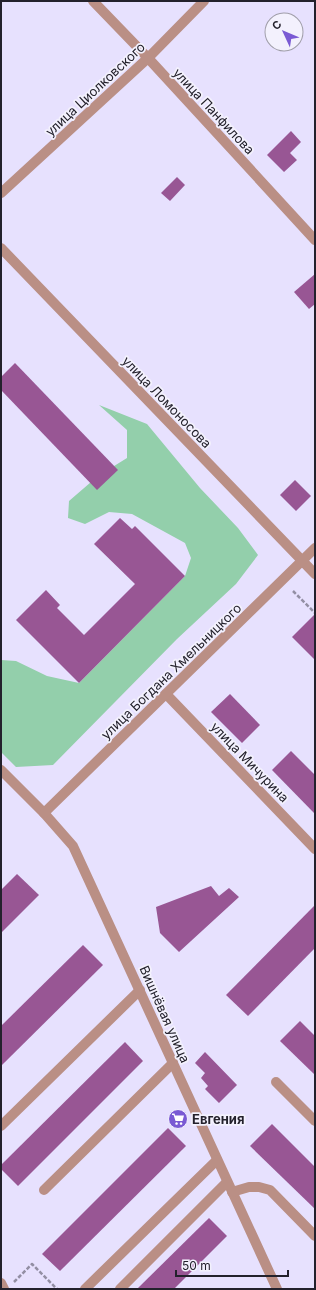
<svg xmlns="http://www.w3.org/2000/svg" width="316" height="1290" font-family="Inter,sans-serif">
<rect width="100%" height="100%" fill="#e7e1fe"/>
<polygon fill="#93cfab" points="99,405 147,424 200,488 238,528 258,555 236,584 177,639 53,765 16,767 1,752 1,660 16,661 47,676 79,683 185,576 191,558 185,543 132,514 109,512 85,524 68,518 69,501 98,476 127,458 127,430"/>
<g fill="#985694">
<polygon points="291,131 301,142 290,153 297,160 284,172 267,155"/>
<polygon points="177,177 185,185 170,201 161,193"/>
<polygon points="315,274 315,304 309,309 294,292"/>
<polygon points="15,363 118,470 97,490 1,390 1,377"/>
<polygon points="295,480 311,496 296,511 280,495"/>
<polygon points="120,518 132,529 135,526 185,576 79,683 16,620 46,590 60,605 57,608 84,635 135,584 94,544"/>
<polygon points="315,614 315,660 292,637"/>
<polygon points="230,694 260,725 242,743 211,712"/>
<polygon points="291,751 315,775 315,814 272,770"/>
<polygon points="17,874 39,895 1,933 1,890"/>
<polygon points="211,886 219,896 229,888 239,897 179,952 160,933 156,907"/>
<polygon points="315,905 315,948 248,1016 226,995"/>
<polygon points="83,945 103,965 1,1066 1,1026"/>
<polygon points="300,1021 315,1036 315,1075 280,1041"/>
<polygon points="125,1042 143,1061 18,1186 1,1169 1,1165"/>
<polygon points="205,1052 237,1085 219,1103 205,1089 208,1086 201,1078 205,1073 195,1063"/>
<polygon points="272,1124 315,1167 315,1209 250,1146"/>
<polygon points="168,1128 186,1146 60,1271 42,1254"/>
<polygon points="209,1218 227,1236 174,1289 137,1289"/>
</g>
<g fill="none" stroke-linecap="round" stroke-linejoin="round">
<g stroke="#938fa4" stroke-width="2.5" stroke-dasharray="4 2" stroke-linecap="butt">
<polyline points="293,591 315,613"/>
<polyline points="14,1282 32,1264 57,1289"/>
</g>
<g stroke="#ba8f85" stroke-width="10">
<polyline points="93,1 148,58 315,240"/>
<polyline points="1,193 148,58 204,1"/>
<polyline points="1,248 315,574"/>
<polyline points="166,694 315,849"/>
<polyline points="1,770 44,813 73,846 277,1289"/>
<polyline points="44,813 315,548"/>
<polyline points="276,1082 315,1121"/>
<polyline points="1,1126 140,990"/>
<polyline points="44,1190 173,1063"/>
<polyline points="232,1192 249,1187 259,1187 270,1190 315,1236"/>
<polyline points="1,1283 4,1289"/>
<polyline points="85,1289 217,1160"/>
<polyline points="120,1289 227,1182"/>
</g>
</g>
<defs>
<symbol id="supermarket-disc" viewBox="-11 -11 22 22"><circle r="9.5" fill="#7a5ad4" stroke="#f3f1fd"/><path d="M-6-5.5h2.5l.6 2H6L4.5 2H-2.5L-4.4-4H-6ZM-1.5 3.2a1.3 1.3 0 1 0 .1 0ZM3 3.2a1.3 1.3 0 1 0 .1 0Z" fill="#fff"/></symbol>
</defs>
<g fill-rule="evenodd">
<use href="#supermarket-disc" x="167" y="1108" width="22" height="22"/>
</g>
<g text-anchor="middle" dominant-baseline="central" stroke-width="3.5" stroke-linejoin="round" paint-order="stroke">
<g font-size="13" fill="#23212c" stroke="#f3f1fd">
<text transform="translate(95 89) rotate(-43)">улица Циолковского</text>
<text transform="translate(214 111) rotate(47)">улица Панфилова</text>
<text transform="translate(167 402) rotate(46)">улица Ломоносова</text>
<text transform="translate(171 671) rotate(-44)">улица Богдана Хмельницкого</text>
<text transform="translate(250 762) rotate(46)">улица Мичурина</text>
<text transform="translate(165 1014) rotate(66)">Вишнёвая улица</text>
</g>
<g font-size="13" font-weight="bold" fill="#23212c" stroke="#f3f1fd" text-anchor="start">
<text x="192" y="1119">Евгения</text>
</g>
</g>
<rect width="316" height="1290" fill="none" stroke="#23212c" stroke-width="4"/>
<g transform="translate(284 32) rotate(314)"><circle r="19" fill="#f3f1fd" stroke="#a09ea9"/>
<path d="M0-3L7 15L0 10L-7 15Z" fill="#7a5ad4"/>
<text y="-6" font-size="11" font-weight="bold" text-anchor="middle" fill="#23212c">С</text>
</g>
<path d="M176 1270v6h112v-6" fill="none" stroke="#23212c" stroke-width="2"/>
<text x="182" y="1270" font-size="12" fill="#23212c" stroke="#f3f1fd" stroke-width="3" paint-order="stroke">50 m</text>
</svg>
